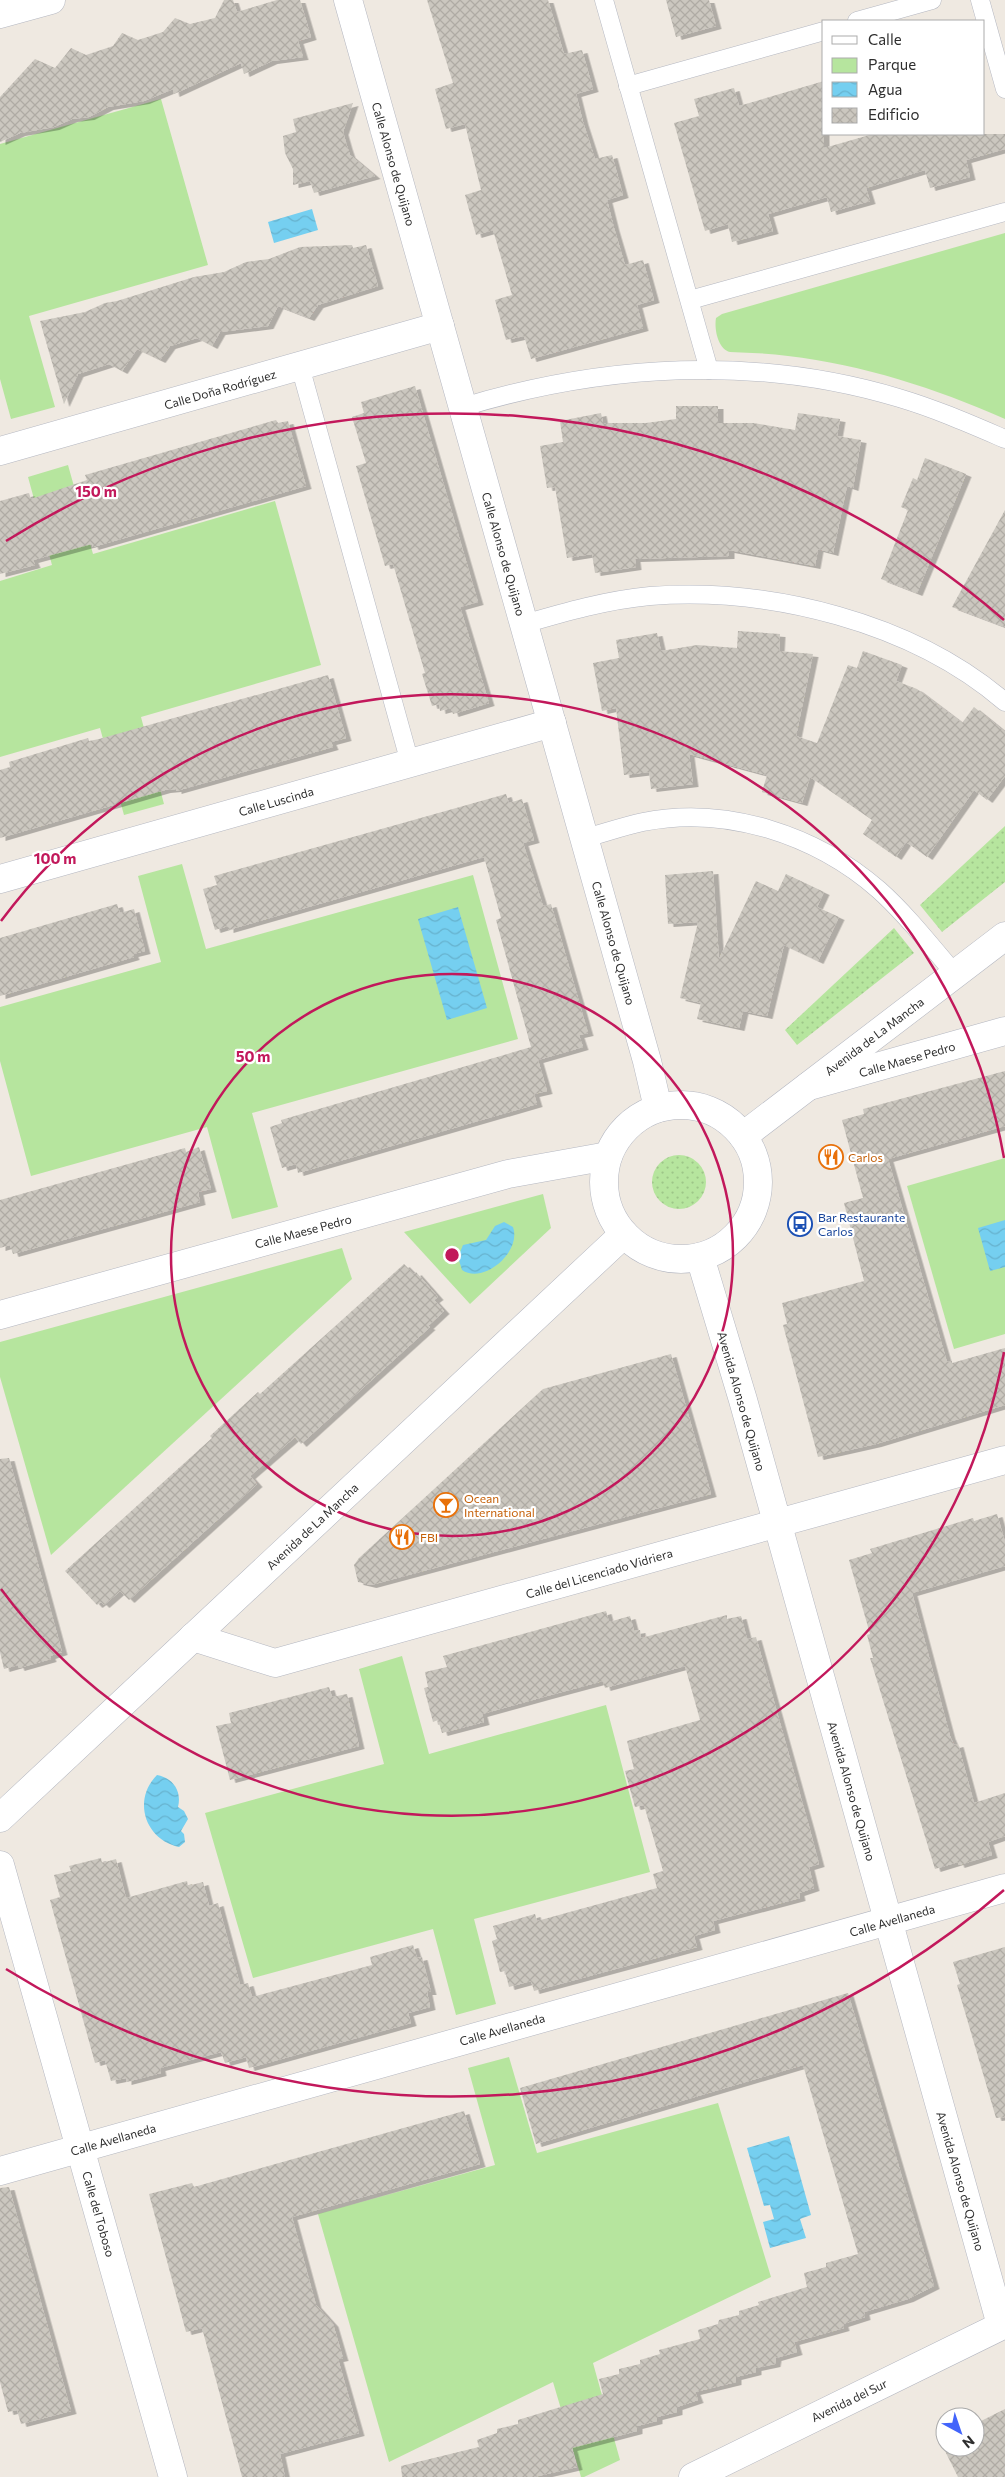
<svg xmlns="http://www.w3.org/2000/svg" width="1005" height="2477" font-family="Commissioner,sans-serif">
<defs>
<pattern id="grass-dots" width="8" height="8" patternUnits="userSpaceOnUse" patternTransform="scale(1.25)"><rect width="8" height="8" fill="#b6e59e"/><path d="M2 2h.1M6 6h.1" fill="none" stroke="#9dc588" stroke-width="1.8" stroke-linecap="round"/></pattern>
<pattern id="water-waves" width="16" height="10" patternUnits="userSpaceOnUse" patternTransform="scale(1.25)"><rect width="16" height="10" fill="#75cff0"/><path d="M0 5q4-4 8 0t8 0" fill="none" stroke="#66b2ce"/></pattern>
<pattern id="building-cross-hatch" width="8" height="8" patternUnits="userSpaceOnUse" patternTransform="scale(1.25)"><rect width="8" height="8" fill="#cbc7bf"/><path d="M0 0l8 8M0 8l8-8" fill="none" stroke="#afaba4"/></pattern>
<filter id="shadow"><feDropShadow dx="5.5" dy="3" stdDeviation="0" flood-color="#0004"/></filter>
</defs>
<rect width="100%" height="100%" fill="#efe9e1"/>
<g fill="url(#grass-dots)">
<polygon points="1005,826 1005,882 942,932 920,905"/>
<polygon points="894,928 914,953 797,1045 785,1030"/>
<circle cx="679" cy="1182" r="27"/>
</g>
<g fill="#b6e59e">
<polygon points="161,99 208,265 29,316 55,407 11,419 0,379 0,144"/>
<path d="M 1005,233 L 1005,419 C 935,388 863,365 788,356 C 769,353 749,353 730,352 C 718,349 714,329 716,318 L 722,314 Z"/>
<polygon points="68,465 93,554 275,501 321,665 141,717 164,804 124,815 100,728 0,757 0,581 52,565 28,477"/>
<polygon points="182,864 206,949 473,875 518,1039 252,1113 278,1207 232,1219 207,1127 31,1176 0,1061 0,1007 161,962 138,876"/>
<polygon points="1005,1158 1005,1334 954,1349 907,1186"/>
<polygon points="543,1194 551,1228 470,1304 404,1232"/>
<polygon points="342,1248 352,1279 51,1555 0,1377 0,1342"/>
<polygon points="402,1656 429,1754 606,1705 650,1872 474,1919 496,2004 456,2015 433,1929 253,1978 205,1813 384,1764 359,1669"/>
<polygon points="509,2057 537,2153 718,2103 771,2277 593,2363 620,2460 584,2477 581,2477 553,2382 389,2462 318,2214 495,2165 468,2068"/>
</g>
<g fill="url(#water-waves)">
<polygon points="312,209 318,230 274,243 268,222"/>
<polygon points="458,907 487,1008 447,1020 418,919"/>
<polygon points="1005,1220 1005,1267 990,1271 978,1228"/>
<path d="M 504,1222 L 513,1227 C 522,1252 483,1285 462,1270 L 458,1257 L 463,1245 L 486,1240 L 495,1226 Z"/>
<path d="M 157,1775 C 173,1778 182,1791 178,1807 L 184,1811 L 188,1819 L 181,1831 L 184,1834 L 185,1842 L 179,1847 C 145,1840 132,1800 157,1775 Z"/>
<polygon points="789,2136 811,2215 800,2219 806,2238 770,2248 763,2222 774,2219 770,2205 764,2206 747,2148"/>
</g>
<g fill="url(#building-cross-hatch)" filter="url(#shadow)">
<polygon points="224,0 233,0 237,12 277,0 300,0 311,37 298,41 303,57 272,61 244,74 241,63 174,94 173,89 144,101 108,107 89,117 72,119 54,127 20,133 0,142 0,97 35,59 55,68 71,48 86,55 113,46 122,33 138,40 163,32 175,18 190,24 215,18"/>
<polygon points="427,0 548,0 564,54 582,50 593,89 576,94 583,122 595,159 612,155 623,195 607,200 614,228 625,265 643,260 654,300 637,305 643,328 531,359 524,336 506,340 495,300 512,295 493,230 476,235 465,195 481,190 465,124 446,129 435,89 453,83"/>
<polygon points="666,0 709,0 716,26 676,37"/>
<polygon points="824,81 824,148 873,134 1005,134 1005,149 966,160 970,177 930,188 925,170 866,188 870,201 831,212 827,197 768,214 773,231 732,242 728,224 705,231 674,123 699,116 694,99 734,88 739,106"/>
<polygon points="353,103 343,132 347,146 350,155 375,176 314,193 310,181 293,185 293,169 285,153 283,136 296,132 293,119"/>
<polygon points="352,245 353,248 366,245 378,286 318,305 309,318 278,306 268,326 220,332 212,346 197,338 170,346 160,360 137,349 122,371 109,364 78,374 64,404 40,321 85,312 105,303 117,301 194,277 224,272 246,262 269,259 300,247"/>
<polygon points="415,386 478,602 460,607 489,703 453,714 451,708 440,711 439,704 432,706 422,674 425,673 393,564 385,566 356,466 366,463 352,417 364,413 361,402"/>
<polygon points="676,406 718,406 718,423 753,423 795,430 798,413 840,419 837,436 861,440 853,488 847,486 833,553 818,549 815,566 729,550 729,556 635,559 636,567 595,573 592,554 567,558 555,487 547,488 540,446 563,442 560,421 601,413 603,423 646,423 676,419"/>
<polygon points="276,420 278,423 288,421 306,486 93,547 92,544 33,560 35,565 0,574 0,501 29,493 31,499 87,480 85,475"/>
<polygon points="925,458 966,474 917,593 881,579 908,510 901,507 913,478 917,480"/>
<polygon points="1005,510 1005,627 952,607"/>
<polygon points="738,631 780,634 779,651 813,654 796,736 817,743 848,665 857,668 863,651 902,665 896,681 917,689 962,723 974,707 1005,732 1005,776 987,800 974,790 927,857 906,842 896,857 863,834 872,820 810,777 802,803 762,792 767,775 689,754 693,784 651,789 649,772 624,775 616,708 602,711 593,663 619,658 616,640 657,633 661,651 697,645 737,648"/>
<polygon points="328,675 346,738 331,742 333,747 176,791 176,789 165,790 0,838 0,770 10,767 9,762 88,738 89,741 99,739"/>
<polygon points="506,794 509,803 522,799 534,840 523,843 543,906 551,904 588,1033 579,1035 583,1047 538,1060 547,1091 534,1094 537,1104 298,1173 296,1164 282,1168 270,1127 282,1123 281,1120 531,1047 496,920 501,918 484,857 228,930 228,926 215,930 203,889 217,885 214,876"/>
<polygon points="713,871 719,959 756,881 778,891 786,874 824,892 817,907 839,917 818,961 784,945 767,1016 743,1011 739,1028 697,1019 701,1003 680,998 698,922 668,924 665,875"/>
<polygon points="117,904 120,913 134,909 145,951 133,954 134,957 0,996 0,938"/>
<polygon points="1005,1071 1005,1126 888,1159 947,1362 952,1361 952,1363 1005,1348 1005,1405 876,1444 818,1457 783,1325 787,1324 782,1303 864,1281 844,1203 863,1198 842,1120 864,1114 863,1109"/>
<polygon points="199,1147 211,1189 198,1192 200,1202 13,1254 10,1245 0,1248 0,1200 185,1148 186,1152"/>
<polygon points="404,1264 414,1274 416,1272 438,1297 434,1300 444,1311 428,1326 430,1327 301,1444 295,1437 250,1476 257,1484 129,1600 120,1591 104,1605 101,1602 97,1605 65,1571 212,1438 210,1436 258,1392 260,1394"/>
<polygon points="671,1354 711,1494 371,1585 358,1582 354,1565 359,1558 543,1389"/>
<polygon points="9,1458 62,1652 50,1656 51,1659 19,1668 18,1665 4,1669 0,1652 0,1459"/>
<polygon points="997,1514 1005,1542 1005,1566 912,1593 950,1736 954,1745 958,1744 974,1803 1005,1793 1005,1836 988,1842 992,1855 959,1865 958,1862 935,1869 870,1658 873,1658 867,1635 870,1634 849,1560 872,1553 870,1549 973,1518 974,1521"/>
<polygon points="606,1611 609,1622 630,1616 634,1631 640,1630 641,1638 727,1615 727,1619 741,1616 747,1639 756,1637 810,1830 819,1864 809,1867 814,1888 799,1893 800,1898 713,1921 715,1930 694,1936 697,1947 534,1991 531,1981 509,1987 505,1971 500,1972 492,1941 497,1939 493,1926 535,1914 537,1921 657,1888 653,1874 663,1871 644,1805 635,1807 625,1771 634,1769 627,1741 700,1720 685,1666 605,1688 603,1681 547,1696 482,1714 484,1722 442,1733 438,1720 433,1722 424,1688 428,1687 425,1672 447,1667 443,1656"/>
<polygon points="329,1687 332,1697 347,1694 359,1746 230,1780 216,1726 231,1723 229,1713"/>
<polygon points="101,1858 102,1863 116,1859 126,1898 187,1881 188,1886 203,1882 209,1906 218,1903 240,1985 248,1983 252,1997 372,1965 370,1957 413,1945 417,1958 422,1957 431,1992 427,1992 430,2007 408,2013 411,2023 249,2068 246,2057 225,2063 221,2052 160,2068 161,2073 126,2082 126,2078 111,2081 105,2060 95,2063 50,1900 60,1897 54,1875 71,1871 69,1866"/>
<polygon points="1005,1947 1005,2117 996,2118 957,1985 960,1984 953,1962"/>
<polygon points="848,1993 934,2286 908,2299 864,2312 865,2317 843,2324 844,2328 794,2342 797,2352 776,2358 775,2364 756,2368 756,2372 736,2377 736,2382 695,2392 698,2400 677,2407 677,2412 657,2417 657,2421 637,2426 637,2431 572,2448 577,2467 534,2477 402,2477 401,2466 479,2447 477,2440 497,2433 497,2429 518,2424 518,2420 603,2394 599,2379 619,2374 619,2369 640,2364 640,2360 660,2354 659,2350 700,2339 698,2330 718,2324 719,2320 739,2315 739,2311 759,2305 758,2302 807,2287 804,2273 826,2267 826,2263 858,2254 803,2065 536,2144 520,2088"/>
<polygon points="464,2111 480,2164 292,2217 316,2305 333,2324 343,2358 338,2359 359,2433 280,2454 285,2477 242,2477 202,2328 186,2332 149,2194 192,2183 194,2187"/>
<polygon points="9,2187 71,2411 21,2424 17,2410 8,2412 0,2382 0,2188"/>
<polygon points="1005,2409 1005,2477 958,2477 940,2441 945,2438 945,2447 975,2447 975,2424"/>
</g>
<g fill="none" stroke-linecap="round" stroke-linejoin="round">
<defs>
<g id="service">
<polyline points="604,0 709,370"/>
<polyline points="980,0 1005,89"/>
<polyline points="857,21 932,0"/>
<polyline points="628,86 824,31"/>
<polyline points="690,300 1005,212"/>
<polyline points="300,366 410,763"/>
<path d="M 463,407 C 605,364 756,355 899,398 C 936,409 970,424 1005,439"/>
<path d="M 524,624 C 565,612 607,600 650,596 C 770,587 912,622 1005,702"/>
<path d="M 585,838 C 604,833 624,826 643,822 C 726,805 816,835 879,890 C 907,915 931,946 955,974"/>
</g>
<g id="minor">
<polyline points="348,0 647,1061 658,1108"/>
<polyline points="0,14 51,0"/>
<polyline points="0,451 440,326"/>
<polyline points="0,879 552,723"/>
<polyline points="809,1086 1005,1031"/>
<polyline points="700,1257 743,1400 1001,2325"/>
<polyline points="0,1315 508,1174 608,1156"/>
<polyline points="193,1637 275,1663 1005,1460"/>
<polyline points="0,1865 173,2477"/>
<polyline points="0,2171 1005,1888"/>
<polyline points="693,2477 1005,2324"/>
</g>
<g id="secondary">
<circle cx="681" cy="1182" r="77"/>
<polyline points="743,1136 1005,936"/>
<polyline points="0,1818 624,1234"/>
</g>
</defs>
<use href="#service" stroke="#b4b7c1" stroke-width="19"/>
<use href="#minor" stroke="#b4b7c1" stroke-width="29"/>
<use href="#secondary" stroke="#b4b7c1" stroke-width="29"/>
<use href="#service" stroke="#fff" stroke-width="18"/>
<use href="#minor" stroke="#fff" stroke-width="28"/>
<use href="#secondary" stroke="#fff" stroke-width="28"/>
</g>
<g fill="none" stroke="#c2185b" stroke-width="2.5">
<circle cx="452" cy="1255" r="281"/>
<path d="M1004 1352A561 561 0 0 1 1 1589M1 921A561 561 0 0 1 1004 1158"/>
<path d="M1004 1890A842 842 0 0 1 6 1969M6 541A842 842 0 0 1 1004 620"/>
</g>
<defs>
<symbol id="restaurant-ring" viewBox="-11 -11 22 22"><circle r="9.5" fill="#fff" stroke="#e8710a" stroke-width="1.5"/><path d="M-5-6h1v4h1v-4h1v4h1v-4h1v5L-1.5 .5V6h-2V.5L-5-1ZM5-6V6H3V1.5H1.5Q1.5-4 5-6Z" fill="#e8710a"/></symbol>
<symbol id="bus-ring" viewBox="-11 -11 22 22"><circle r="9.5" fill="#fff" stroke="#1a4fb4" stroke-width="1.5"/><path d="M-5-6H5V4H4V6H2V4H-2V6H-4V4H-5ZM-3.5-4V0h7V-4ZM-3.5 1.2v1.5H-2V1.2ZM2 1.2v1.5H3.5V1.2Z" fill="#1a4fb4"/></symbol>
<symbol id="bar-ring" viewBox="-11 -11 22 22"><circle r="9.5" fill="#fff" stroke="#e8710a" stroke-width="1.5"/><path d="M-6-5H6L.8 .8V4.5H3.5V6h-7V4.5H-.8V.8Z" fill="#e8710a"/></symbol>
</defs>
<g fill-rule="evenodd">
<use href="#restaurant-ring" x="817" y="1143" width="28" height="28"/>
<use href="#bus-ring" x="786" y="1210" width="28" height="28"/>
<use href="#bar-ring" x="432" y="1491" width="28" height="28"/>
<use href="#restaurant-ring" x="388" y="1523" width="28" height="28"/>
</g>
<g text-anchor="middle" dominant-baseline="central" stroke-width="4.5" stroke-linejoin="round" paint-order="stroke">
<g font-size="12" fill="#2e2e2e" stroke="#fff">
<text transform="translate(394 164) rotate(74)">Calle Alonso de Quijano</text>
<text transform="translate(220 389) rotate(-16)">Calle Doña Rodríguez</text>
<text transform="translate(504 554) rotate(74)">Calle Alonso de Quijano</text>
<text transform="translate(276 801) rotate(-16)">Calle Luscinda</text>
<text transform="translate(614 943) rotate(74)">Calle Alonso de Quijano</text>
<text transform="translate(874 1036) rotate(-37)">Avenida de La Mancha</text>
<text transform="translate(907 1059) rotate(-16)">Calle Maese Pedro</text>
<text transform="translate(303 1231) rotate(-15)">Calle Maese Pedro</text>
<text transform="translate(742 1401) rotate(74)">Avenida Alonso de Quijano</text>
<text transform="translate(312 1526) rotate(-43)">Avenida de La Mancha</text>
<text transform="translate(599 1573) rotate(-16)">Calle del Licenciado Vidriera</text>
<text transform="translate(852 1791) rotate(74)">Avenida Alonso de Quijano</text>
<text transform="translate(892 1920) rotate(-16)">Calle Avellaneda</text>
<text transform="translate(502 2029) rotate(-16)">Calle Avellaneda</text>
<text transform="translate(113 2139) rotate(-16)">Calle Avellaneda</text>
<text transform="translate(961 2181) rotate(74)">Avenida Alonso de Quijano</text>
<text transform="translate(99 2214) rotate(74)">Calle del Toboso</text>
<text transform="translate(849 2400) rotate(-26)">Avenida del Sur</text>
</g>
<g font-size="12" fill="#c56008" stroke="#fff" text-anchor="start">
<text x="848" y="1157">Carlos</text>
<text x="464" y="1498">Ocean<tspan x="464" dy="14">International</tspan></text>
<text x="420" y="1537">FBI</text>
</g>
<g font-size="12" fill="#164399" stroke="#fff" text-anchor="start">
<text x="818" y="1217">Bar Restaurante<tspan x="818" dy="14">Carlos</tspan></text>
</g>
</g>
<circle cx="452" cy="1255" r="8" fill="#c2185b" stroke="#fff" stroke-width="2.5"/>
<g font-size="15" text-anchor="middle" font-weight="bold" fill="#c2185b" stroke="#fff" stroke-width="4.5" stroke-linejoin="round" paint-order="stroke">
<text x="96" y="497">150 m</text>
<text x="55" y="864">100 m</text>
<text x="253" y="1062">50 m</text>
</g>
<rect x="822" y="20" width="162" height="115" fill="#ffffff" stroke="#ababab"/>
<rect x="832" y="36" width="25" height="8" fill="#ffffff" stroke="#ababab"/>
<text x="868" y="45" font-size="15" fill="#2e2e2e">Calle</text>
<rect x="832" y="58" width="25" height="15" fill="#b6e59e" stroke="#ababab"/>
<text x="868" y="70" font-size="15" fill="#2e2e2e">Parque</text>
<rect x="832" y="82" width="25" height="15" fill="url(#water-waves)" stroke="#ababab"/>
<text x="868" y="95" font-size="15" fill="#2e2e2e">Agua</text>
<rect x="832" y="108" width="25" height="15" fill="url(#building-cross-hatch)" stroke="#ababab"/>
<text x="868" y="120" font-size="15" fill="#2e2e2e">Edificio</text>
<g transform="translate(960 2432) rotate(140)"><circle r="24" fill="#ffffff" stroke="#ababab"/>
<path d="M0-4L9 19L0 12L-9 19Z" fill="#4264fb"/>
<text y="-8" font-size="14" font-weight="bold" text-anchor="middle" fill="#2e2e2e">N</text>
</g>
</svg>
